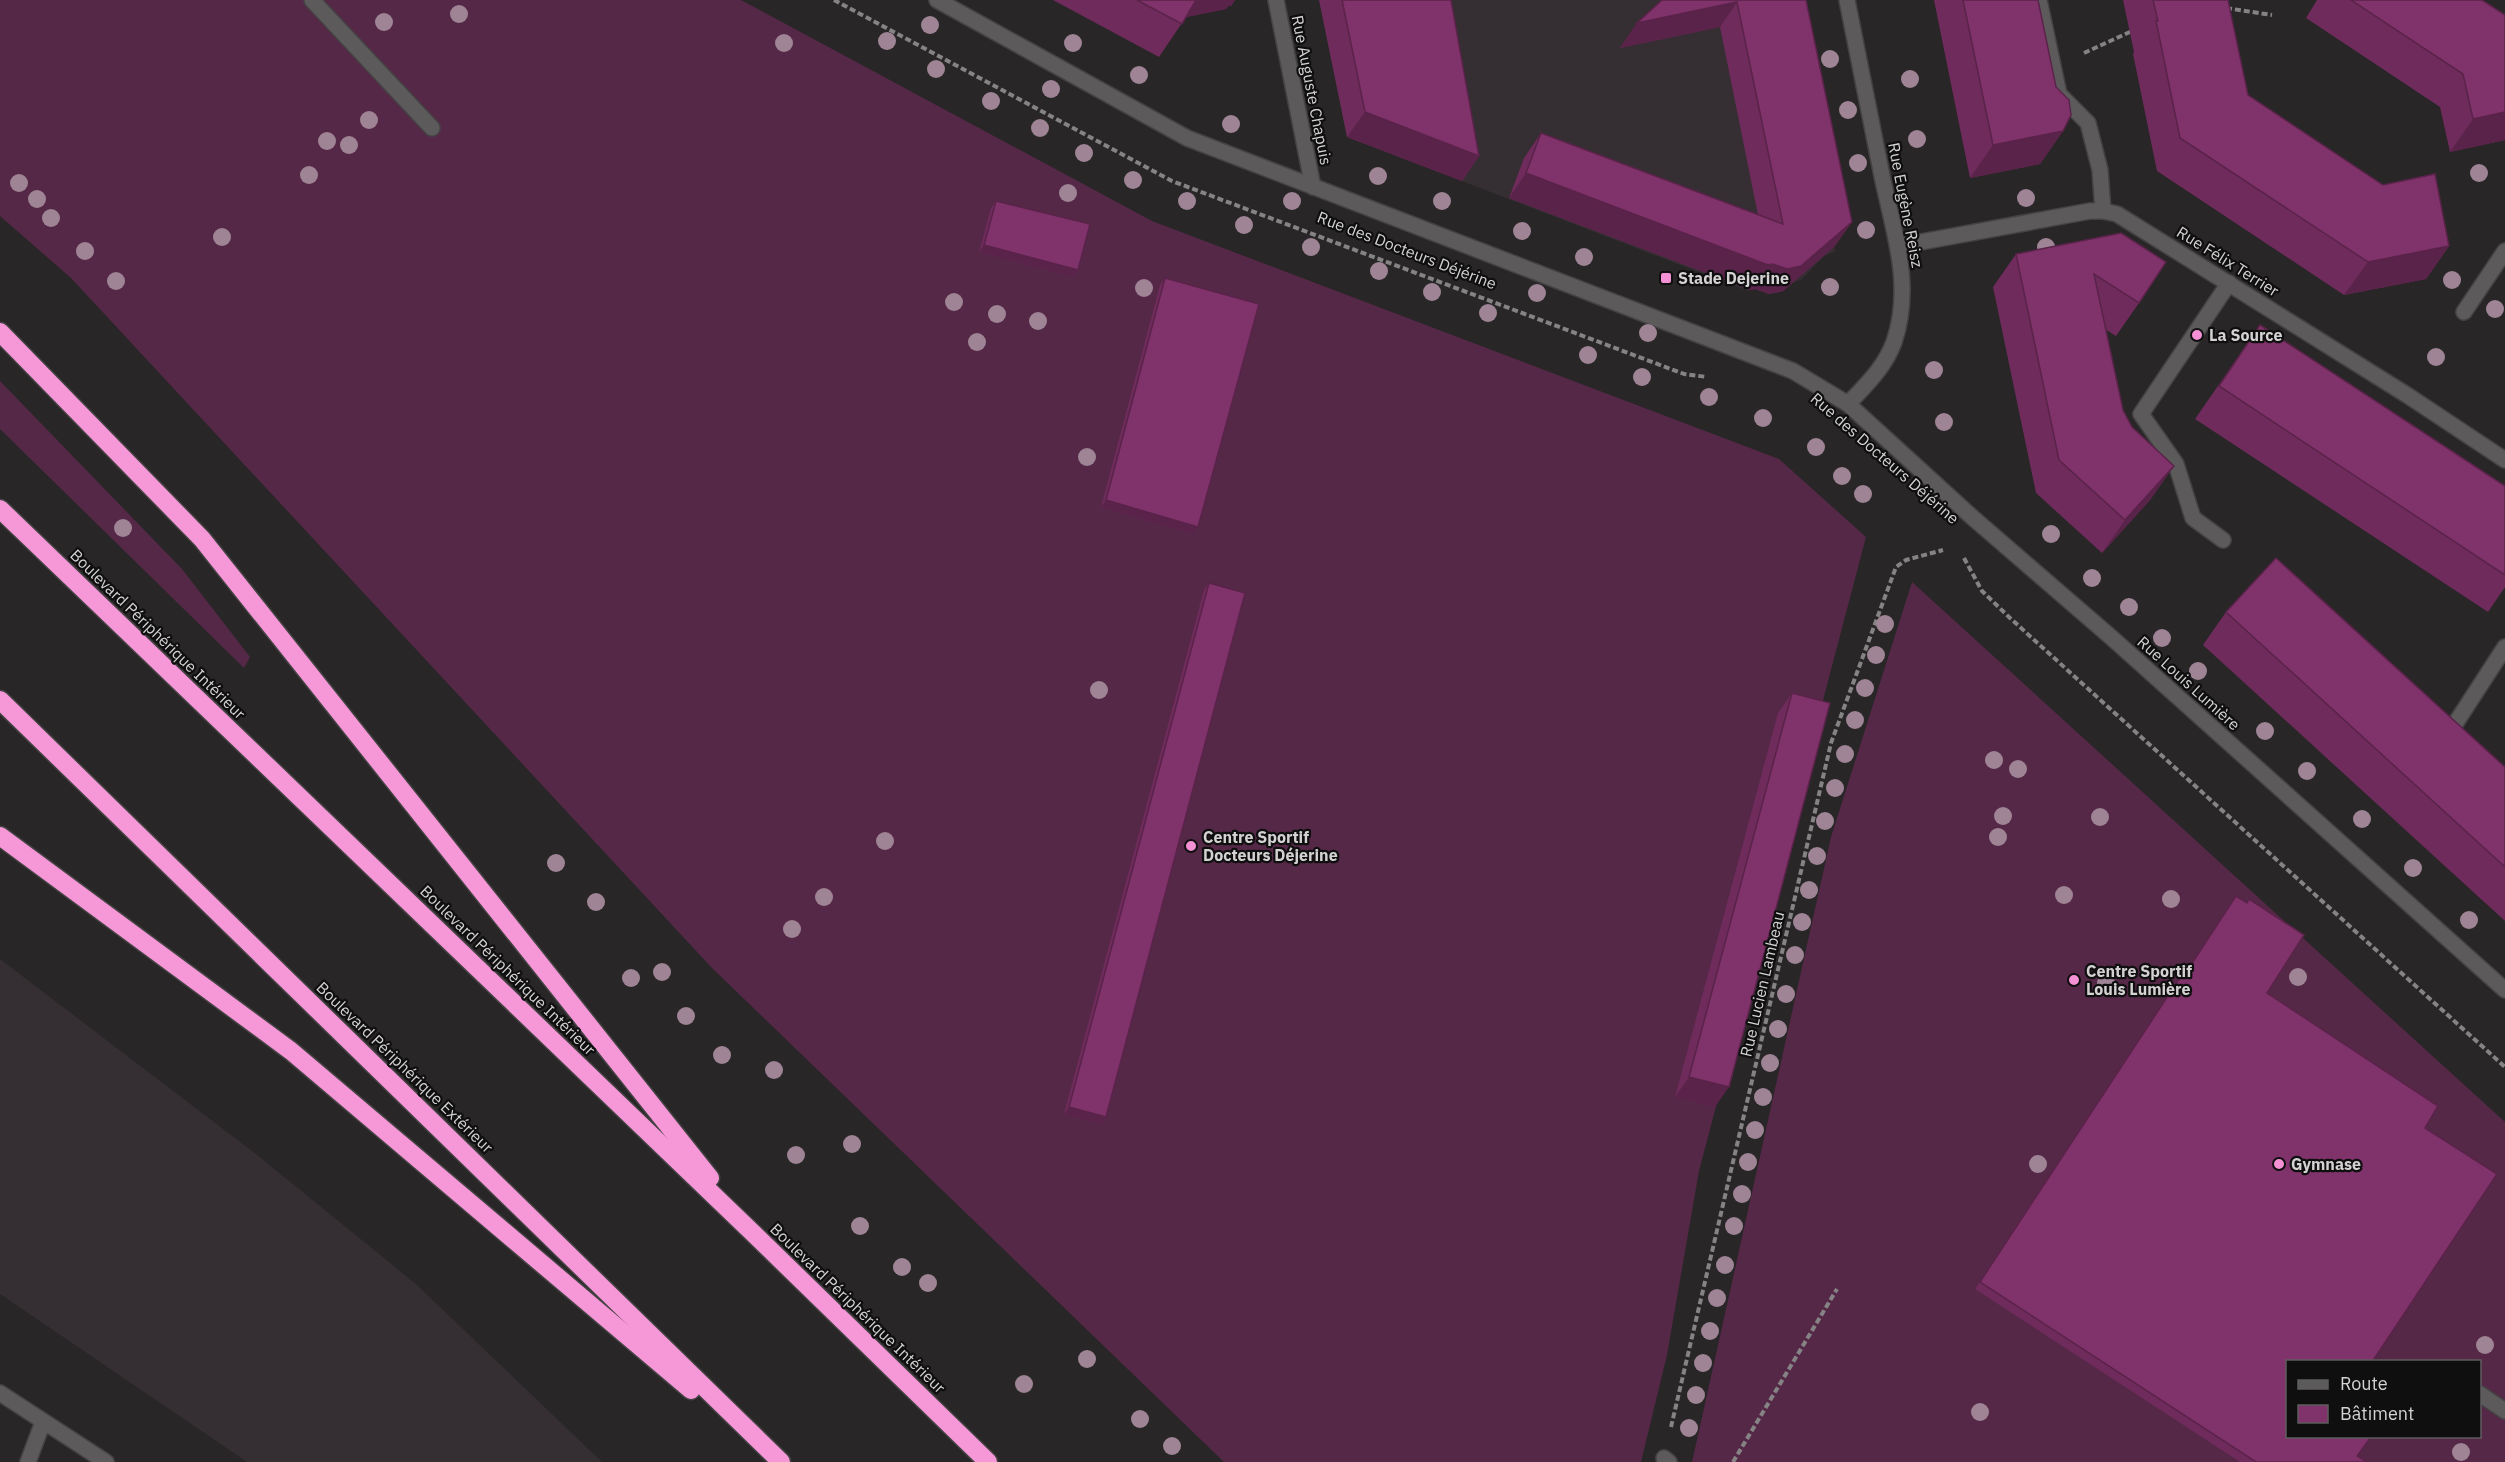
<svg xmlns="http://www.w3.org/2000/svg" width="2505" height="1462" font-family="'IBM Plex Sans',sans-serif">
<rect width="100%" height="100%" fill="#282627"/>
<g fill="#352e32">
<polygon points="1319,0 1783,0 1835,252 1825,255 1801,280 1794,282 1783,291 1769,294 1755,289 1748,291 1347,137"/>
<polygon points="0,959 256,1154 416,1284 602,1462 247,1462 0,1294"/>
</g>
<g fill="#552847" fill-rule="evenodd">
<polygon points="0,0 741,0 1152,221 1779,459 1866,537 1699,1171 1667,1355 1641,1462 1224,1462 712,968 71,278 0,216"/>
<polygon points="0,381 182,569 250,657 244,668 0,429"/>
<path d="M 1912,582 L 2505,1122 L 2505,1462 L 1692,1462 L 1831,837 ZM 2288,1362 L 2480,1362 L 2480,1436 L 2288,1436 Z"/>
</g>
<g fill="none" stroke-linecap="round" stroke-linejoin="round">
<defs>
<g id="lane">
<polyline points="312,0 432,128"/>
<polyline points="2039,0 2059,94 2088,123 2100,170 2103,211"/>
<polyline points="2223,540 2193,518 2176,464 2141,414 2229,283"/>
<polyline points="2446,738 2505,647"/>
<polyline points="2480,1394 2505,1411"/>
<polyline points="1664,1458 1669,1462"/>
<polyline points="28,1462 43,1422"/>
</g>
<g id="street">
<polyline points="937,0 1187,138 1793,371 1848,404 1972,517 2112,638 2505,990"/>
<polyline points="1276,0 1313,187"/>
<path d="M 1847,0 C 1858,57 1870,114 1881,171 C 1892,228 1914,283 1894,342 C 1885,367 1866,385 1848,404"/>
<polyline points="1899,246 2090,211 2103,211 2117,214 2407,395 2505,460"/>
<polyline points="2464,312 2505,251"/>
<polyline points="0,1393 106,1462"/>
</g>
<g id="highway">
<polyline points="0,332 202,539 710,1178"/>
<polyline points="0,509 754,1234 988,1462"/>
<polyline points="0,700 781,1462"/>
<polyline points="0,836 291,1051 691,1390"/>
</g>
</defs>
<use href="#lane" stroke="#444243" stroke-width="18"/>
<use href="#street" stroke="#444243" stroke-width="18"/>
<use href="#highway" stroke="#444243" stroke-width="21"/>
<g stroke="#858384" stroke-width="4" stroke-dasharray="6 3" stroke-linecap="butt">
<polyline points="834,0 1172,181 1684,374 1707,377"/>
<polyline points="2226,8 2272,15"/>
<polyline points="2084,53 2132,31"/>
<polyline points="1964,558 1982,591 2010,618 2505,1067"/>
<polyline points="1671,1427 1831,743 1896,567 1906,560 1943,550"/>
<polyline points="1733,1462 1837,1289"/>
</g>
<use href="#lane" stroke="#5d5a5c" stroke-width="15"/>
<use href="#street" stroke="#5d5a5c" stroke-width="15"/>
<use href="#highway" stroke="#f697d7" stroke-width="18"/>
</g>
<g fill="#9e8494">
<circle cx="459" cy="14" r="9"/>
<circle cx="384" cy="22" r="9"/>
<circle cx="930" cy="25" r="9"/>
<circle cx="887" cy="41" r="9"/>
<circle cx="784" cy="43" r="9"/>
<circle cx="1073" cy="43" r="9"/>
<circle cx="1830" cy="59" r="9"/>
<circle cx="936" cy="69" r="9"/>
<circle cx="1139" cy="75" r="9"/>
<circle cx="1910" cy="79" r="9"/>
<circle cx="1051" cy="89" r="9"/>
<circle cx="991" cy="101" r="9"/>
<circle cx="1848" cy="110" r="9"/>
<circle cx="369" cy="120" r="9"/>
<circle cx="1231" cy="124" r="9"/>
<circle cx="1040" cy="128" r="9"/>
<circle cx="1917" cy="139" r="9"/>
<circle cx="327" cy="141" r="9"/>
<circle cx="349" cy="145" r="9"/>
<circle cx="1084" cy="153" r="9"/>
<circle cx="1858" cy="163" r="9"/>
<circle cx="2479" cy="173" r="9"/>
<circle cx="309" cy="175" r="9"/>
<circle cx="1378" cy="176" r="9"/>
<circle cx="1133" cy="180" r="9"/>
<circle cx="19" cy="183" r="9"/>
<circle cx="1068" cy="193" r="9"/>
<circle cx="2026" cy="198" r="9"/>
<circle cx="37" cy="199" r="9"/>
<circle cx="1187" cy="201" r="9"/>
<circle cx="1292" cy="201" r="9"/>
<circle cx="1442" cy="201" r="9"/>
<circle cx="51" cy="218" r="9"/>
<circle cx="1244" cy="225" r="9"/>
<circle cx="1866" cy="230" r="9"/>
<circle cx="1522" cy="231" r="9"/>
<circle cx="222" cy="237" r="9"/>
<circle cx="1311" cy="247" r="9"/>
<circle cx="2046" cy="247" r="9"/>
<circle cx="85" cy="251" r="9"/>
<circle cx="1584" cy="257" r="9"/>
<circle cx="1379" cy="271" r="9"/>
<circle cx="2452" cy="280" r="9"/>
<circle cx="116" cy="281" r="9"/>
<circle cx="1830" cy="287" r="9"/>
<circle cx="1144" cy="288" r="9"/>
<circle cx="1432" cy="292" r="9"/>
<circle cx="1537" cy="293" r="9"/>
<circle cx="954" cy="302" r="9"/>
<circle cx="2495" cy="309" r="9"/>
<circle cx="1488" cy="313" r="9"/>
<circle cx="997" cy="314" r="9"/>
<circle cx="1038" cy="321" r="9"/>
<circle cx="1648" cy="333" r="9"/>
<circle cx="977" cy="342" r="9"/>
<circle cx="1588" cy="355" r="9"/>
<circle cx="2436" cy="357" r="9"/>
<circle cx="1934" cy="370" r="9"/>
<circle cx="1642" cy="377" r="9"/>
<circle cx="1709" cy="397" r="9"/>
<circle cx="1763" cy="418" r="9"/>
<circle cx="1944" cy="422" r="9"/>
<circle cx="1816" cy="447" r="9"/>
<circle cx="1087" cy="457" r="9"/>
<circle cx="1842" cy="476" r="9"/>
<circle cx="1863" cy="494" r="9"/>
<circle cx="123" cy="528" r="9"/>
<circle cx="2051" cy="534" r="9"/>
<circle cx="2092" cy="578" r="9"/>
<circle cx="2129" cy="607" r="9"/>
<circle cx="1885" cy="624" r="9"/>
<circle cx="2162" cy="638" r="9"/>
<circle cx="1876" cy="655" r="9"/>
<circle cx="2198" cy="671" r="9"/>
<circle cx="1865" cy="688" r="9"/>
<circle cx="1099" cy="690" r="9"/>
<circle cx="1855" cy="720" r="9"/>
<circle cx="2265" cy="731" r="9"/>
<circle cx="1845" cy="754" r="9"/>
<circle cx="1994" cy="760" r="9"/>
<circle cx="2018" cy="769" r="9"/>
<circle cx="2307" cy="771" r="9"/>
<circle cx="1835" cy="788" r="9"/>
<circle cx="2003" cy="816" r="9"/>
<circle cx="2100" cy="817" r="9"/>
<circle cx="2362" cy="819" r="9"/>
<circle cx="1825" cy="821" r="9"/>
<circle cx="1998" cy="837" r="9"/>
<circle cx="885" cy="841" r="9"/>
<circle cx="1817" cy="856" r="9"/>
<circle cx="556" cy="863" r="9"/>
<circle cx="2413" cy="868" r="9"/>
<circle cx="1809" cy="890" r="9"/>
<circle cx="2064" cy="895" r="9"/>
<circle cx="824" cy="897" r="9"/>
<circle cx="2171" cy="899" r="9"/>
<circle cx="596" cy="902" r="9"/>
<circle cx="2469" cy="920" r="9"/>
<circle cx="1802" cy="922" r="9"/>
<circle cx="792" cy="929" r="9"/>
<circle cx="1795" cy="955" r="9"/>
<circle cx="662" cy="972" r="9"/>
<circle cx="2298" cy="977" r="9"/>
<circle cx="631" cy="978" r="9"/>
<circle cx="2106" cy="983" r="9"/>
<circle cx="1786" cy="994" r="9"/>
<circle cx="686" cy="1016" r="9"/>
<circle cx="1778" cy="1029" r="9"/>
<circle cx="722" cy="1055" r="9"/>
<circle cx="1770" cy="1063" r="9"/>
<circle cx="774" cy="1070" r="9"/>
<circle cx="1763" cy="1097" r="9"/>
<circle cx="1755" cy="1130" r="9"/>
<circle cx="852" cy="1144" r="9"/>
<circle cx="796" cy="1155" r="9"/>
<circle cx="1748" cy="1162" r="9"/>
<circle cx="2038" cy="1164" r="9"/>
<circle cx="1742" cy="1194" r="9"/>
<circle cx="860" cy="1226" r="9"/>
<circle cx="1734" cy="1226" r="9"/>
<circle cx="1725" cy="1265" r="9"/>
<circle cx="902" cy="1267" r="9"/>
<circle cx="928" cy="1283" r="9"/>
<circle cx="1717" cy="1298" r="9"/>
<circle cx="1710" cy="1331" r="9"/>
<circle cx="2485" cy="1345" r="9"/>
<circle cx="1087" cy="1359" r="9"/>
<circle cx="1703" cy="1363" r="9"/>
<circle cx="1024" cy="1384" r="9"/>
<circle cx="1696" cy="1395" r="9"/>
<circle cx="1980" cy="1412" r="9"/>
<circle cx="1140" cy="1419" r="9"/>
<circle cx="1689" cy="1428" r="9"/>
<circle cx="1172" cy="1446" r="9"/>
<circle cx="2461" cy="1452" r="9"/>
</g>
<g fill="#6e2b5b">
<polygon points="1053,0 1235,0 1231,6 1228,6 1226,9 1186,17 1159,57"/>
<polygon points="1319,0 1451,0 1479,156 1462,181 1347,137"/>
<polygon points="1662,0 1806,0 1852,222 1834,247 1783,291 1769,294 1755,289 1751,290 1509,198 1524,158 1541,133 1758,215 1720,27 1620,48 1637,23"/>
<polygon points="1934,0 2038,0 2063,131 2040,164 1970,178"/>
<polygon points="2123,0 2228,0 2248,95 2449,246 2426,279 2344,295 2157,171 2133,54 2134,52"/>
<polygon points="2317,0 2482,0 2505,15 2505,140 2450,152 2440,107 2306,18"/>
<polygon points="996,201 1078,270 1073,277 979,252 991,208"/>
<polygon points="2121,233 2139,303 2116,336 2105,329 2123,410 2151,499 2102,553 2036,493 1993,287 2016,254"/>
<polygon points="1165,278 1193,534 1101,507 1160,285"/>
<polygon points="2260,325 2505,486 2505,587 2488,612 2195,419"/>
<polygon points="1209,583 1106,1117 1101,1124 1064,1114 1204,590"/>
<polygon points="2226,612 2505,767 2505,921 2203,645"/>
<polygon points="1792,693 1715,1107 1675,1097 1778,713"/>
<polygon points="2185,970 2267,993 2425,1128 2288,1362 2357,1456 2367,1462 2240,1462 1975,1289"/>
</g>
<g fill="#5a234a">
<polygon points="1195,0 1235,0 1231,6 1228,6 1226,9 1182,18"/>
<polygon points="1737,2 1720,27 1620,48 1637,23"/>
<polygon points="1365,112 1479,156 1462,181 1347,137"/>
<polygon points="2505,112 2505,140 2450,152 2473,119"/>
<polygon points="2063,131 2040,164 1970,178 1993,145"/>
<polygon points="1526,173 1768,265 1852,222 1834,247 1783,291 1769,294 1755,289 1751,290 1509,198"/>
<polygon points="984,245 1078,270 1073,277 979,252"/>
<polygon points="2449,246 2426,279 2344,295 2368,262"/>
<polygon points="2174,466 2151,499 2102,553 2125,520"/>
<polygon points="1106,500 1198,527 1193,534 1101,507"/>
<polygon points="1689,1077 1729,1087 1715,1107 1675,1097"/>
<polygon points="1069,1107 1106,1117 1101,1124 1064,1114"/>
</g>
<g fill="#80326a" stroke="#5a234a" stroke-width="1.5">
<polygon points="1137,0 1196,0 1182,24"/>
<polygon points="1342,0 1451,0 1479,156 1365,112"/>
<polygon points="1662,0 1806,0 1852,222 1801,266 1787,269 1773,264 1768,265 1526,173 1541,133 1783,224 1737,2 1637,23"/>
<polygon points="1963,0 2038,0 2056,87 2069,100 2071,115 2063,131 1993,145"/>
<polygon points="2153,0 2228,0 2248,95 2383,185 2435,174 2449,246 2368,262 2180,138 2156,21 2158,21"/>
<polygon points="2351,0 2482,0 2505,15 2505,112 2473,119 2463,74"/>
<polygon points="996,201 1090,224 1078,270 984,245"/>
<polygon points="2121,233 2166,262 2139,303 2094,274 2123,410 2132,427 2174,466 2125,520 2059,460 2016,254"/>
<polygon points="1165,278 1259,304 1198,527 1106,500"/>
<polygon points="2260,325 2505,486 2505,575 2219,386"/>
<polygon points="2276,558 2505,767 2505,867 2226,612"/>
<polygon points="1209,583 1245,593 1106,1117 1069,1107"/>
<polygon points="1792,693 1830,703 1729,1087 1689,1077"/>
<polygon points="2236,896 2247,903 2249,899 2304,935 2267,993 2438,1106 2425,1128 2497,1174 2372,1362 2288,1362 2288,1437 2371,1437 2357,1456 2367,1462 2256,1462 1980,1282 2185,970 2187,971"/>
</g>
<g fill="#f491d4" stroke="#100f10" stroke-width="2">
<rect x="1660" y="272" width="12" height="12" rx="3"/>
<circle cx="2197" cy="335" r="6"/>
<circle cx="1191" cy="846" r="6"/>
<circle cx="2074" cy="980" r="6"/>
<circle cx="2279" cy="1164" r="6"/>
</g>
<g text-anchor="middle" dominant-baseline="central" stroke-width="4.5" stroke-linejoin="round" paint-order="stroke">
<g font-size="16" fill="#d4d2d3" stroke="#100f10">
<text transform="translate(1312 90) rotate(79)">Rue Auguste Chapuis</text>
<text transform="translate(1906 205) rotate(79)">Rue Eugène Reisz</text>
<text transform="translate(1407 250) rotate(21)">Rue des Docteurs Déjérine</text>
<text transform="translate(2228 261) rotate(32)">Rue Félix Terrier</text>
<text transform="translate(1885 458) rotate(41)">Rue des Docteurs Déjérine</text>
<text transform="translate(158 634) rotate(44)">Boulevard Périphérique Intérieur</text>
<text transform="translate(2189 683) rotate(42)">Rue Louis Lumière</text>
<text transform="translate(508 970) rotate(44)">Boulevard Périphérique Intérieur</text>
<text transform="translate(1762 984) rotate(-77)">Rue Lucien Lambeau</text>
<text transform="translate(405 1067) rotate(44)">Boulevard Périphérique Extérieur</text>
<text transform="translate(858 1308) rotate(44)">Boulevard Périphérique Intérieur</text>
</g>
<g font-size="16" font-weight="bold" fill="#d4d2d3" stroke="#100f10" text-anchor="start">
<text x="1678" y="278">Stade Dejerine</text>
<text x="2209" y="335">La Source</text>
<text x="1203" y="837">Centre Sportif<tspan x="1203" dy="18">Docteurs Déjerine</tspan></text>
<text x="2086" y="971">Centre Sportif<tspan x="2086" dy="18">Louis Lumière</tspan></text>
<text x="2291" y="1164">Gymnase</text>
</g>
</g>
<rect x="2286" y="1360" width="195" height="78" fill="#100f10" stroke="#5e5d5e" stroke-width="1.5"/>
<rect x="2298" y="1380" width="30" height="9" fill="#5d5a5c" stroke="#5e5d5e" stroke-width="1.5"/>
<text x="2340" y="1390" font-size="18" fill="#d4d2d3">Route</text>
<rect x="2298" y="1405" width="30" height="18" fill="#80326a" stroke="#5e5d5e" stroke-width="1.5"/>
<text x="2340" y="1420" font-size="18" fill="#d4d2d3">Bâtiment</text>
</svg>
